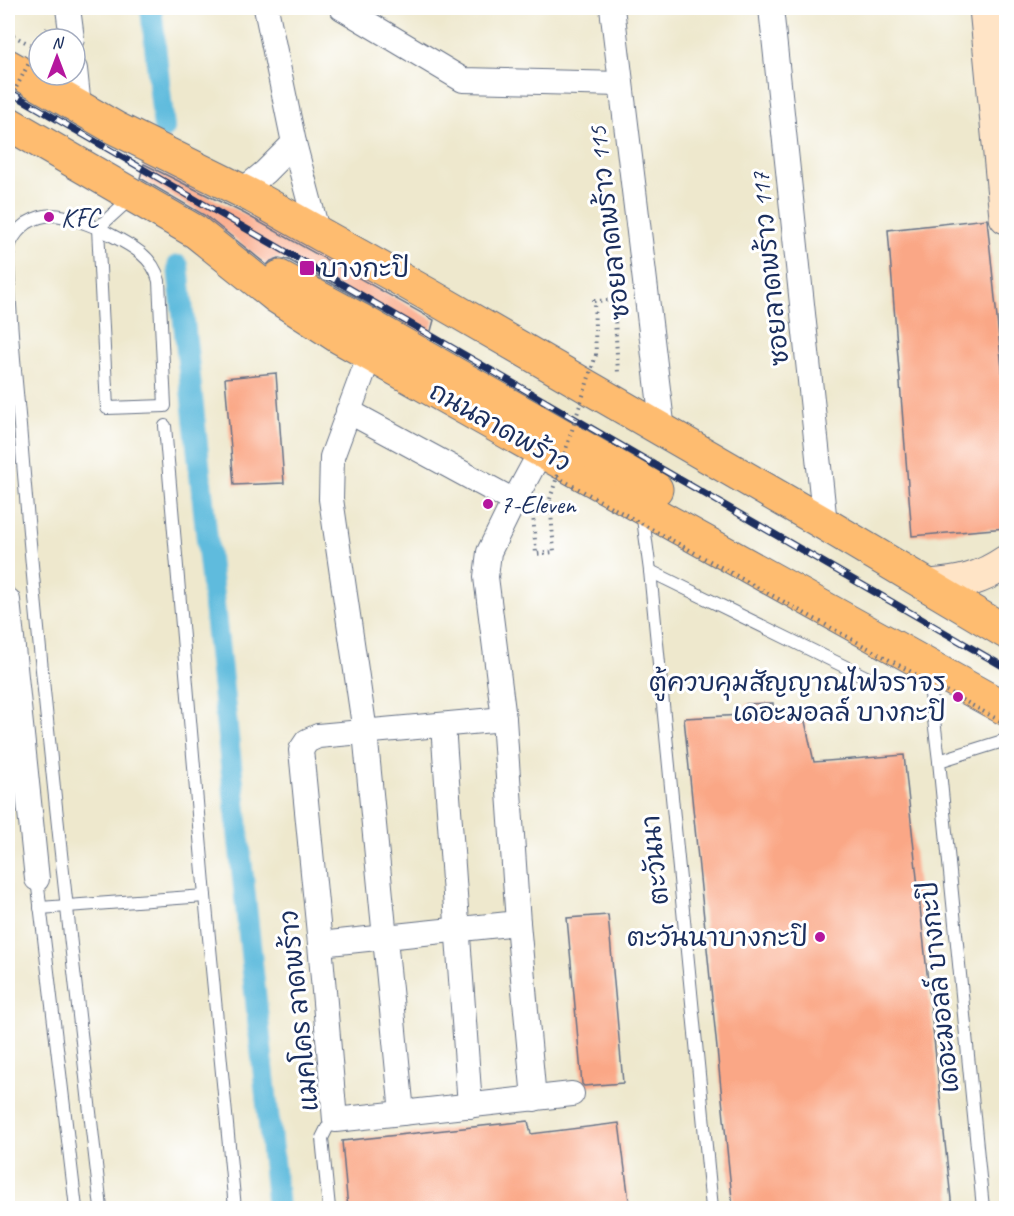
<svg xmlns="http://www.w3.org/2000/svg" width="1014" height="1216" font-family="Caveat,'Playpen Sans Thai',sans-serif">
<rect width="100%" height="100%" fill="#fff"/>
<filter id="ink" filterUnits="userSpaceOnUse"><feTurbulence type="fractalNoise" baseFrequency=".0167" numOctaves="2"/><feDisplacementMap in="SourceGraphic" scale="12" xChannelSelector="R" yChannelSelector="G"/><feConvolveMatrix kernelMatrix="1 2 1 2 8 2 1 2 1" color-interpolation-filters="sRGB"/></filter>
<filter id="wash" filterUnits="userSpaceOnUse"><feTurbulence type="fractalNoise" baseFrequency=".008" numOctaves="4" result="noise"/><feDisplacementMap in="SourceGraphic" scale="24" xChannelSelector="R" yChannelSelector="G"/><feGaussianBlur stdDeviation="1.35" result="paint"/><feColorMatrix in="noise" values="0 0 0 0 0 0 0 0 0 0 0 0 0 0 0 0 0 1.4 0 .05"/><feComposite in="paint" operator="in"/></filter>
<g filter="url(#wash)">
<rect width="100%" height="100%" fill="#eee8cd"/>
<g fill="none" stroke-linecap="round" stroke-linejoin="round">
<g stroke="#5fbbdd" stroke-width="22">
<polyline points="151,8 164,128"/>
<polyline points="178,266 278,1208"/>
</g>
</g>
<g id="blocks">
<g fill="#faa786">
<polygon points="144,164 245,214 434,320 431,331 427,336 289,260 279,258 271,261 267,265 206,216 140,178"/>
<polygon points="987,219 1006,408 1006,528 912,536 888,230"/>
<polygon points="276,373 284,483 234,485 225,378"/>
<polygon points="773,703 774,717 803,712 814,762 904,755 952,1209 733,1209 684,718 744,715 746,704"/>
<polygon points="608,915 623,1083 584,1086 582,1084 567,918"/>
<polygon points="528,1121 531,1134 619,1123 630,1209 348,1209 342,1141"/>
</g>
</g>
</g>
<g filter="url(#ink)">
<use href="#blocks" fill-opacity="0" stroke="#657085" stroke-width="1.5"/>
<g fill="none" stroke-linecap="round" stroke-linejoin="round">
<defs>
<g id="lane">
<path d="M 98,228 C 123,242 152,252 159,281 L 165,406 L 107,408 Z"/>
<polyline points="165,426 205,896 235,1208"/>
<polyline points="642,511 650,571 712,1208"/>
<polyline points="650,571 868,678"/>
<polyline points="928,670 939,761"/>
<polyline points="37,879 76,1208"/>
<polyline points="40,908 205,896"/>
<path d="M 101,1208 C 71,948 41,687 20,426 C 16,380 11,333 9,286 C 9,273 6,256 10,244 C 14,235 20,228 27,223 C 52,207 73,219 98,228 L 132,197"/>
<polyline points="329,1208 322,1138 327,1128 335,1120"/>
<polyline points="983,1208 939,761 1006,740"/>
</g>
<g id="street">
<polyline points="68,8 72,39"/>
<polyline points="266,8 294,143 318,234"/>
<polyline points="342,8 463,80 621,84"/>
<polyline points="612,8 663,431"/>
<polyline points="771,8 825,524"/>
<polyline points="75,69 79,107"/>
<polyline points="242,191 265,172 294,143"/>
<polyline points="370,354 332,457 331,499 365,732 402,1113"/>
<polyline points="348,411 514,501"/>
<polyline points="8,600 37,879"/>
<polyline points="504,719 318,736 307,741 301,750 320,944 335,1120 402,1113 572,1094"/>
<polyline points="443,725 470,1106"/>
<polyline points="320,944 518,923"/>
<polyline points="534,1099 518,923 504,719 486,577 489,552 514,501 541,451"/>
</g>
<g id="secondary">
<polyline points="986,8 1006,217"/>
<path d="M 929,586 C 960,584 981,579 1006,562"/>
</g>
<g id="primary">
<polyline points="8,66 115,128 254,197 427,294 825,524 1006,632"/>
<polyline points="8,123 196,232 277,297 339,337 541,451 1006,709"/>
<polyline points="280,277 362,321 656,489"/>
</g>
</defs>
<use href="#lane" stroke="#657085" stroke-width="14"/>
<use href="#street" stroke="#657085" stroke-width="26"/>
<use href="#secondary" stroke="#657085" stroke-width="35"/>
<use href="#primary" stroke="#657085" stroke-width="35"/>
<g stroke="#657085" stroke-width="4" stroke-dasharray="1.5 4.5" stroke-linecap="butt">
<polyline points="8,33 39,49"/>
<polyline points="41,39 47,28"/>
<polyline points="596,355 594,301 614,300 618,373 616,375"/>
<polyline points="533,514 536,554 554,552 550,499"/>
</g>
<use href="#lane" stroke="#fff" stroke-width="12"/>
<use href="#street" stroke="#fff" stroke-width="24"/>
<use href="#secondary" stroke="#ffe4c6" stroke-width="33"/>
<use href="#primary" stroke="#febc70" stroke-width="33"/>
<defs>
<polyline id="rail" points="8,91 1006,668"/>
</defs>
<use href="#rail" stroke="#1b2f5e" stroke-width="7"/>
<use href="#rail" stroke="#fff" stroke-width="4.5" stroke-dasharray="14" stroke-linecap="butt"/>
<g stroke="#657085" stroke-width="4" stroke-dasharray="1.5 4.5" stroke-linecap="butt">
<polyline points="8,103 39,44"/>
<polyline points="557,477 1006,724"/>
<polyline points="550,499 596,355"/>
</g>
</g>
</g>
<g fill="#b5179e" stroke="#fff" stroke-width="2">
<circle cx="49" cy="217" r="6"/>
<rect x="299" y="260" width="16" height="16" rx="3"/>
<circle cx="488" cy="504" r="6"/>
<circle cx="958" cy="697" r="6"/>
<circle cx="820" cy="937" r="6"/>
</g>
<g text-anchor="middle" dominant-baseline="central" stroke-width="6" stroke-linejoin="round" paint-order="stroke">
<g font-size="26" fill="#1b2f5e" stroke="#fff" text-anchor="start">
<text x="61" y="217">KFC</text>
<text x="320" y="268">บางกะปิ</text>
<text x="500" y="504">7-Eleven</text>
<text x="946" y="682" text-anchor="end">ตู้ควบคุมสัญญาณไฟจราจร<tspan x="946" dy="30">เดอะมอลล์ บางกะปิ</tspan></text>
<text x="808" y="937" text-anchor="end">ตะวันนาบางกะปิ</text>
</g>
<g font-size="26" fill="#1b2f5e" stroke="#fff">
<text transform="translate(609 223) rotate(-97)">ซอยลาดพร้าว 115</text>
<text transform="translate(770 269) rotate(-96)">ซอยลาดพร้าว 117</text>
<text transform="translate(500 427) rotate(29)">ถนนลาดพร้าว</text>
<text transform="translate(655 860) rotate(-96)">ตะวันนา</text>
<text transform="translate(939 987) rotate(-96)">เดอะมอลล์ บางกะปิ</text>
<text transform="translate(299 1011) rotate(-96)">แมคโคร ลาดพร้าว</text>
</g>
</g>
<rect width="1014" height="1216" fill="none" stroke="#fff" stroke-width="30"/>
<g transform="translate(57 57)"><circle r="28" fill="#ffffff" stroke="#a4acbf" stroke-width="1.5"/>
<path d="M0-4.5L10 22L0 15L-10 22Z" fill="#b5179e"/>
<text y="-9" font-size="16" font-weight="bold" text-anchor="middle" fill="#1b2f5e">N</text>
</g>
</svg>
